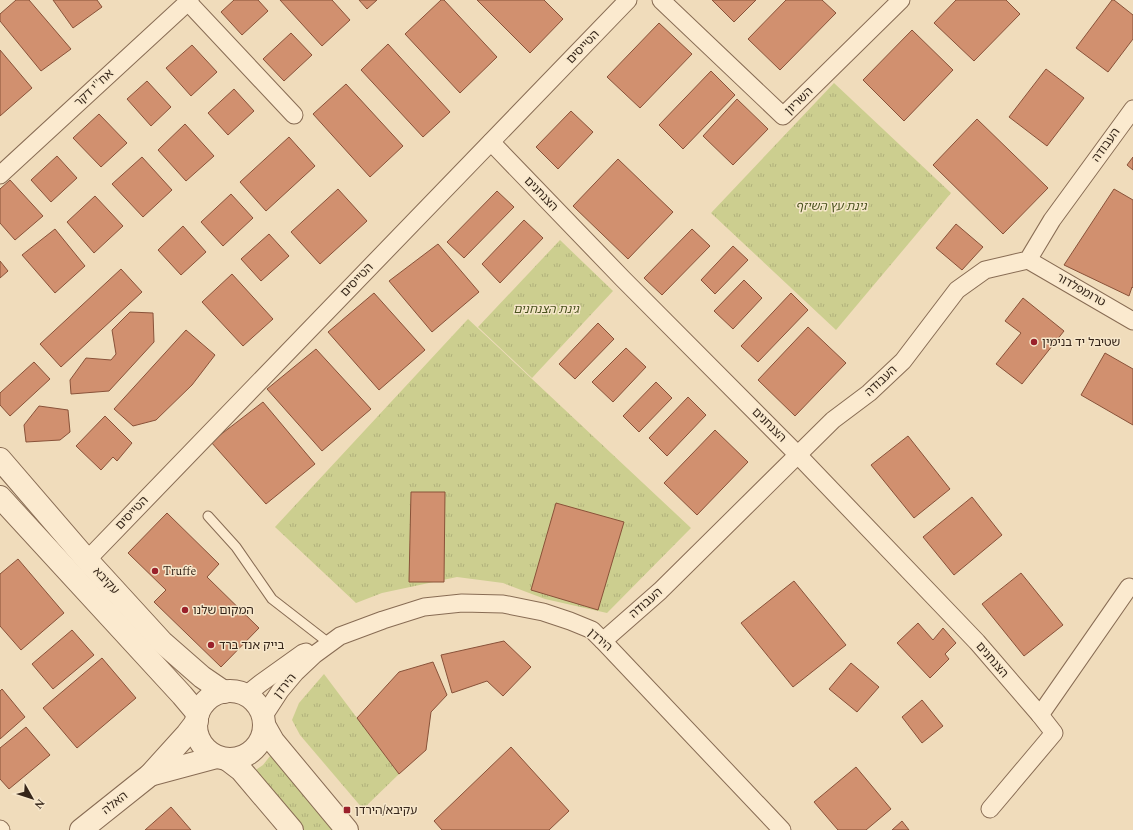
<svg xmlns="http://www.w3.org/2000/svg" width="1133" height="830" font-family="Spectral,'Noto Sans Hebrew',serif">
<defs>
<pattern id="grass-tufts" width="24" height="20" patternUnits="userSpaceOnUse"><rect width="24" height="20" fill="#ccce8f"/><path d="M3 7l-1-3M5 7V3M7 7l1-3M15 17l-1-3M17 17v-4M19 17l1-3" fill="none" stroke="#b0b17b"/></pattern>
</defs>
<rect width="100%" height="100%" fill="#f0dcbb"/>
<g fill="url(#grass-tufts)">
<polygon points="834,83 951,193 836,330 711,213"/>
<polygon points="560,240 613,291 532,378 478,327"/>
<polygon points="468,319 691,528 607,613 545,599 503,583 457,577 382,593 356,603 275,527"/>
<polygon points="324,674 399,774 363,809 300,735 292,720 299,703"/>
<polygon points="274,751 339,830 300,830 251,773 263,765"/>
</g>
<g fill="#d1906f" stroke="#895239">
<polygon points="16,0 29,0 71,49 41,71 0,21 0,14"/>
<polygon points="53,0 97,0 102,7 73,28"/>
<polygon points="234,0 258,0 268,11 242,35 221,12"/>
<polygon points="280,0 332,0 350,20 322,46"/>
<polygon points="359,0 377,0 367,9"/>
<polygon points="441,0 444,0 497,57 460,93 405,34"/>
<polygon points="477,0 544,0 563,19 530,53"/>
<polygon points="712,0 756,0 734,22"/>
<polygon points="786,0 822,0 836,13 780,70 748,39"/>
<polygon points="956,0 1006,0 1020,14 974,61 934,23"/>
<polygon points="1112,0 1114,0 1133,15 1133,39 1108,72 1076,48"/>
<polygon points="659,23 692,54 640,108 607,77"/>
<polygon points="912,30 953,70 904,121 863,80"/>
<polygon points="291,33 312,55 284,81 263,59"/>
<polygon points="388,44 450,112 423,137 361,70"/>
<polygon points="192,45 217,72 191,96 166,68"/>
<polygon points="0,50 32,88 0,116"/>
<polygon points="1046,69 1084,98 1047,146 1009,117"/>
<polygon points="711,71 735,95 683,149 659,125"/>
<polygon points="147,81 171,107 151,126 127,99"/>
<polygon points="346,84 403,146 370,177 313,114"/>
<polygon points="234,89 254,111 228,135 208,113"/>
<polygon points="737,99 768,129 733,165 703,136"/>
<polygon points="571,111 593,132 558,169 536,147"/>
<polygon points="99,114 127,143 101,167 73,138"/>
<polygon points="977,119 1048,188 1003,234 933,165"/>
<polygon points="185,124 214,156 186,181 158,150"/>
<polygon points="289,137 315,166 266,211 240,182"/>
<polygon points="57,156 77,178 51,202 31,180"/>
<polygon points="142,157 172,190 143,217 112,184"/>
<polygon points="1133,157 1133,170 1127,165"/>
<polygon points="618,159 673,212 628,259 573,206"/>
<polygon points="10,180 43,216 15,240 0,223 0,189"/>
<polygon points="338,189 367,221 320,264 291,232"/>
<polygon points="1114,189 1133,200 1133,288 1132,287 1129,296 1064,265"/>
<polygon points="497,191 514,207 464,258 447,242"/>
<polygon points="231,194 253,218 223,246 201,222"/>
<polygon points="95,196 123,226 94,253 67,222"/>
<polygon points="524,220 543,238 500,283 482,264"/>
<polygon points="956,224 983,247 962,270 936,248"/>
<polygon points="183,226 206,252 181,275 158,250"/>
<polygon points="55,229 85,266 55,293 22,255"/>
<polygon points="692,229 710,246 662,295 644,278"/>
<polygon points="269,234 289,256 261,281 241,259"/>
<polygon points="438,244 479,292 432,332 389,281"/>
<polygon points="733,246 748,260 715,294 701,280"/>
<polygon points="0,261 8,271 0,278"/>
<polygon points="121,269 142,292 61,367 40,344"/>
<polygon points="232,274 273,319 243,346 202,302"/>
<polygon points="744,280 762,298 733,329 714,311"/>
<polygon points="374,293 425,350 379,390 328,332"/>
<polygon points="791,293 808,310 758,362 741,346"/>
<polygon points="1023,298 1064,331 1022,384 996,364 1021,333 1005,321"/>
<polygon points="130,312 153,313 154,342 109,391 71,394 70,380 86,358 111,360 116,354 112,330"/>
<polygon points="598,323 614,339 575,379 559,364"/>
<polygon points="808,327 846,363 795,416 758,380"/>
<polygon points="186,330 215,355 192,385 156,420 133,426 114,409"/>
<polygon points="626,348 646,367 613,402 592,382"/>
<polygon points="316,349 371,409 322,451 267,389"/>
<polygon points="1105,353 1133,369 1133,425 1081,395"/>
<polygon points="34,362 50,379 10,416 0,405 0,393"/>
<polygon points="656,382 672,398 639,432 623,416"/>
<polygon points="688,397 706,415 667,456 649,438"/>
<polygon points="263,402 315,464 266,504 211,442"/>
<polygon points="39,406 68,410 70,432 60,440 26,442 24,425"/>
<polygon points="105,416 132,443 117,461 113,457 101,470 76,446"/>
<polygon points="715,430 748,462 697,515 664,483"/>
<polygon points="908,436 950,489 914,518 871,465"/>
<polygon points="411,492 445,492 444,582 409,582"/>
<polygon points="972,497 1002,535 954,575 923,537"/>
<polygon points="556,503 624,522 598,610 531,590"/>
<polygon points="167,513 219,564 207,577 259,628 221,667 154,602 166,590 128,553"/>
<polygon points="18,559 64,613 21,650 0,626 0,574"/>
<polygon points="1021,573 1063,625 1024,656 982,604"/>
<polygon points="794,581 846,645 793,687 741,623"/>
<polygon points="918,623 933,640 943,628 956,643 945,654 949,659 930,678 897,643"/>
<polygon points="72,630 94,655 53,689 32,664"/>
<polygon points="504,641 531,667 503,696 487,681 452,693 441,655"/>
<polygon points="102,658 136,698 77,748 43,708"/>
<polygon points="433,662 447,695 431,712 426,750 399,774 357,718 399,672"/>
<polygon points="851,663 879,687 857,712 829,689"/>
<polygon points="2,689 25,717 0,739 0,691"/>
<polygon points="922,700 943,726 922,743 902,717"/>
<polygon points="26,727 50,755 9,789 0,779 0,748"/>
<polygon points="511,747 569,811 549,830 442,830 434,821"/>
<polygon points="856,767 891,809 866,830 838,830 814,802"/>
<polygon points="171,807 191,830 145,830"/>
<polygon points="902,821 909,830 892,830"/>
</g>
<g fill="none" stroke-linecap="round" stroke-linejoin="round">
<defs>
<polyline id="service" points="208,516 236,547 272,599 330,644"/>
<g id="minor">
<polyline points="661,0 783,116 901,0"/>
<polyline points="188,2 294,115"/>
<polyline points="491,142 623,279 797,454 977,642 1040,715 1054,733 990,809"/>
<polyline points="0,175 190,0"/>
<polyline points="1028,260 1133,321"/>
<polyline points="87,560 628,0"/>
<polyline points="603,641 660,591 833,420 869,393 903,361 957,290 985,270 1028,260 1052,220 1133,109"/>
<polyline points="246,695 261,683 303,653 306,652"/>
<polyline points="1040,715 1129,587"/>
<polyline points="263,717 280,691 296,672 314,655 340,636 383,620 424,607 462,603 503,604 543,612 570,621 592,630 603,641 782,830"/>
<polyline points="0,829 1,830"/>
</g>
<g id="tertiary">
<polyline points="0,459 87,560 162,642 202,677 224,692"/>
<polyline points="0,497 182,695 198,714"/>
<circle cx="230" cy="725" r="34"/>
<polyline points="264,725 273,741 347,830"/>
<polyline points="228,760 241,770 292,830"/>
<polyline points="150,775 217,757"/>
<polyline points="81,830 150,775 187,734 197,721"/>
</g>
</defs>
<use href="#service" stroke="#886c54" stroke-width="11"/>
<use href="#minor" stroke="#886c54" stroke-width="19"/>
<use href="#tertiary" stroke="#886c54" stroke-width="24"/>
<use href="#service" stroke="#fbeacf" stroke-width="9"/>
<use href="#minor" stroke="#fbeacf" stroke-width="17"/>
<use href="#tertiary" stroke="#fbeacf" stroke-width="22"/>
</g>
<g fill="#9a212b" stroke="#f7e7cb" stroke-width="1.5">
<circle cx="1034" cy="342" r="4"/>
<circle cx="155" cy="571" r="4"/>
<circle cx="185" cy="610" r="4"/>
<circle cx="211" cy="645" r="4"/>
<rect x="343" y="806" width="8" height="8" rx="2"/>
</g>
<g text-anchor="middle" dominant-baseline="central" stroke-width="3" stroke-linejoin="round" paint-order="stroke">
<g font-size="12" fill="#36261a" stroke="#f7e7cb">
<text transform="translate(583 47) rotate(-46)">הטייסים</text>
<text transform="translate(94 88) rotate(-43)">אח''י דקר</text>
<text transform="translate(799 101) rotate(-44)">השריון</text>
<text transform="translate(1106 145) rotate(-54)">העבודה</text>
<text transform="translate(541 194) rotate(46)">הצנחנים</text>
<text transform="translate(357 280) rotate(-46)">הטייסים</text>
<text transform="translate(1081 290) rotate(30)">טרומפלדור</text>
<text transform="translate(881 381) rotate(-43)">העבודה</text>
<text transform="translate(769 425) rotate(45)">הצנחנים</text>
<text transform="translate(132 513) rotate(-46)">הטייסים</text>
<text transform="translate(106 581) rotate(47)">עקיבא</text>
<text transform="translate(646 603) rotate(-41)">העבודה</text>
<text transform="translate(600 640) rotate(41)">הירדן</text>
<text transform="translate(992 660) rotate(49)">הצנחנים</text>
<text transform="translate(285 686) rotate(-51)">הירדן</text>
<text transform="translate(115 803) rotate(-38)">האלה</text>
</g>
<g font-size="12" font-style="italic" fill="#4b541f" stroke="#f7e7cb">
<text x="831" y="206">גינת עץ השיזף</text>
<text x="546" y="309">גינת הצנחנים</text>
</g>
<g font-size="12" fill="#36261a" stroke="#f7e7cb" text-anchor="start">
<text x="1042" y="342">שטיבל יד בנימין</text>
<text x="163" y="571">Truffe</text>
<text x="193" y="610">המקום שלנו</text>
<text x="219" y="645">בייק אנד ברד</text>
<text x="355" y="810">עקיבא/הירדן</text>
</g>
</g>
<g transform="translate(32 798) rotate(129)" stroke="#f7e7cb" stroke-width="3" paint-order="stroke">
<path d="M0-3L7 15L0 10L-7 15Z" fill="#36261a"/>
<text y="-6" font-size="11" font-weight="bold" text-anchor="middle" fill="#36261a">N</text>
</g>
</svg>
